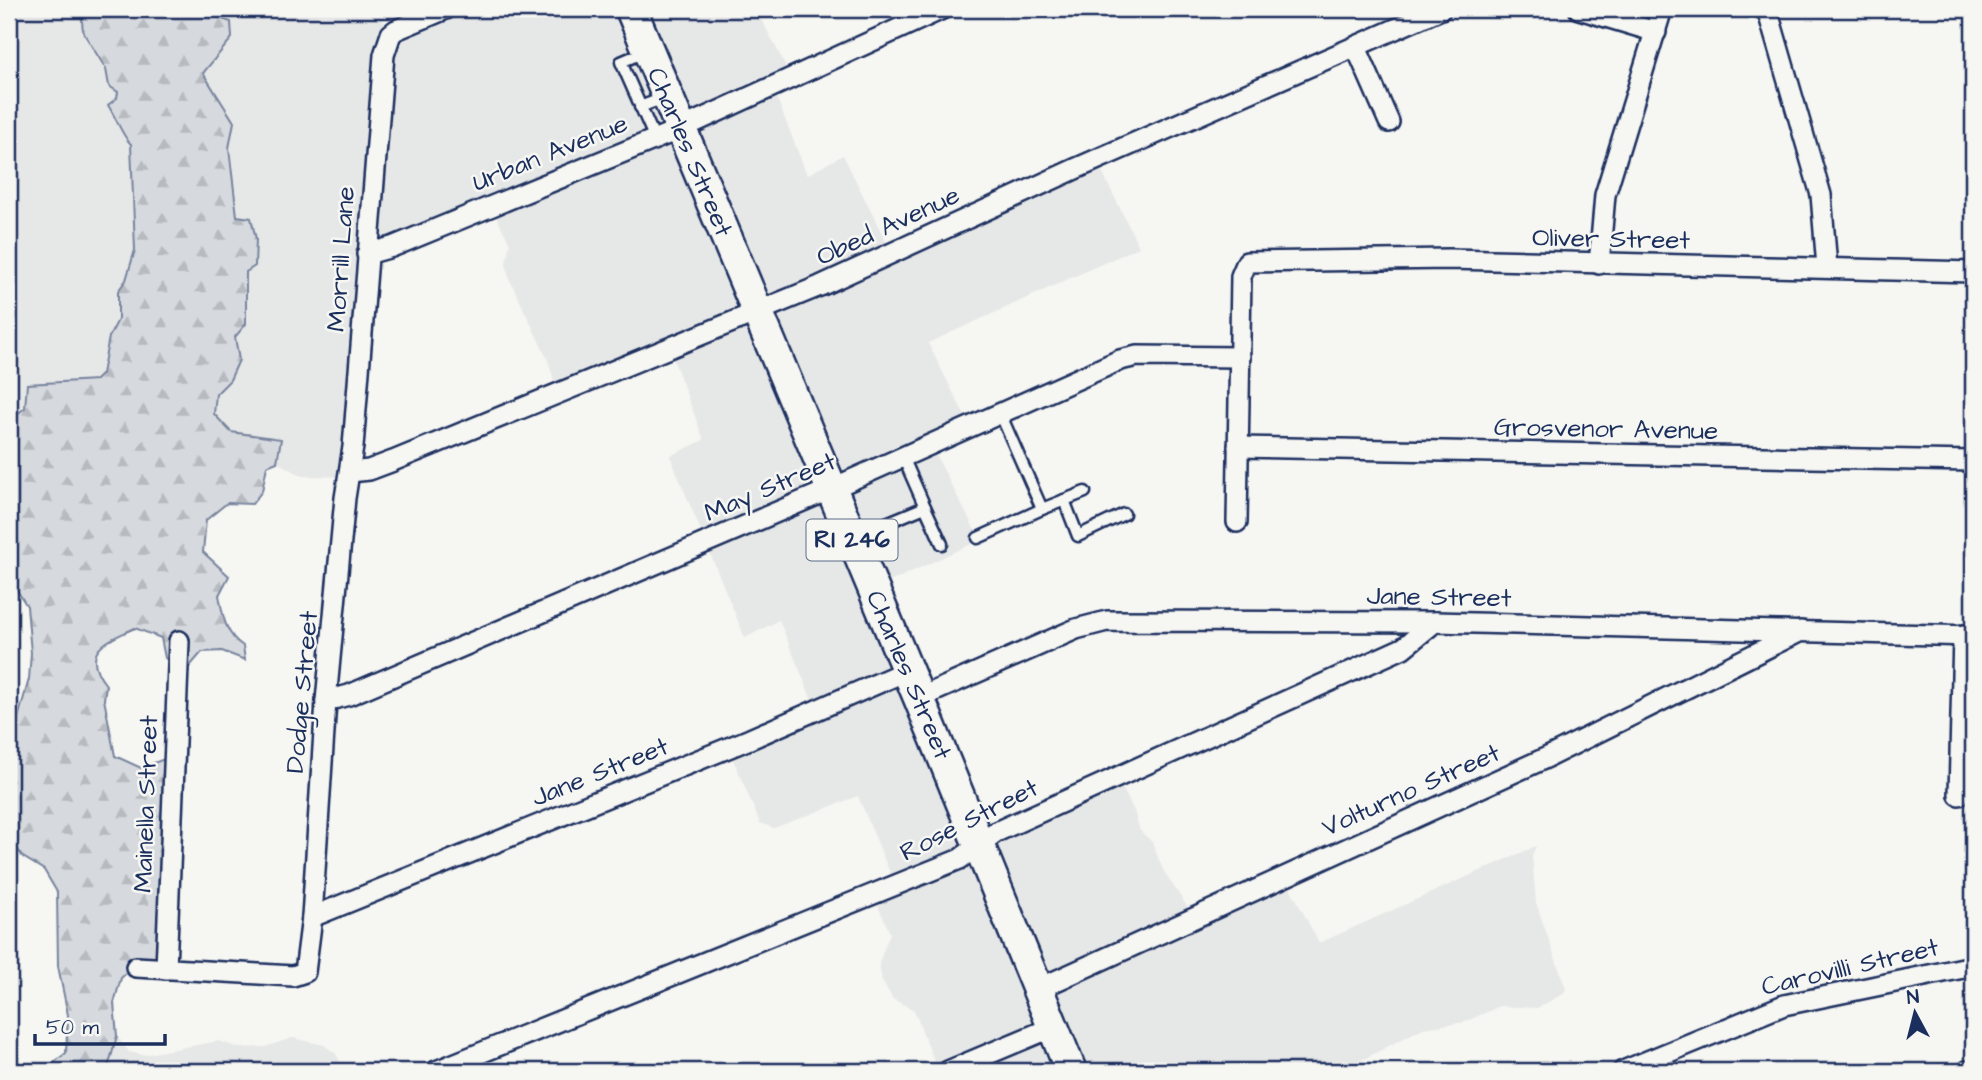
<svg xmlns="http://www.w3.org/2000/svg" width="1982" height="1080" font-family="'Architects Daughter',sans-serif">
<defs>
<pattern id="forest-firs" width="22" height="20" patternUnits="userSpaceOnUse" patternTransform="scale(1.75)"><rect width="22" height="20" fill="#d6d9dd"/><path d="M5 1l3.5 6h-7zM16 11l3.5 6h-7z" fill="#b7bbc0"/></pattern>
</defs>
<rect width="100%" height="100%" fill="#f6f6f2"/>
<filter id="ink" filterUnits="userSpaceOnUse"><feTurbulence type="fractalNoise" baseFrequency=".0143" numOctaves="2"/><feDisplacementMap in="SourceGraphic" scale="14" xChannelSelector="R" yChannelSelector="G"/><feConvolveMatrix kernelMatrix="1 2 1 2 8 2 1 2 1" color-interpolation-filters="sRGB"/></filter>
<g filter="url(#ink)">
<g fill="#e6e7e7">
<polygon points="9,9 81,9 83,32 106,69 109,86 118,92 110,109 118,117 125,139 131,144 135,250 126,280 118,291 118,320 109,337 103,374 96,380 27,384 25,408 9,420"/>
<polygon points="213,9 379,9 389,36 459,9 756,9 792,78 774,91 807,175 843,155 894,258 1100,168 1139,247 928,343 966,418 928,440 980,540 872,590 978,842 1120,783 1134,811 1140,831 1152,842 1163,870 1195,919 1286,880 1319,943 1536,846 1532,856 1536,903 1566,989 1563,994 1537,1008 1500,1006 1465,1022 1423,1028 1341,1071 938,1071 914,1010 893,999 882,981 879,963 890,933 873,894 893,880 858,796 774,828 760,823 731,754 817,712 779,620 745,638 670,456 704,440 672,356 559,398 548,360 509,278 506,263 510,243 493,211 371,261 350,477 303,476 277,462 280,439 231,432 214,414 216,394 229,380 239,360 235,337 246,324 246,272 251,218 237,216 229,148 234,122 203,73 232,38 213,16"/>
<polygon points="117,1036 129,1052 143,1055 218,1041 240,1048 265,1047 292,1038 324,1045 336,1054 345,1071 107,1071"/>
</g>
<path fill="url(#forest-firs)" stroke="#78849e" stroke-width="2" d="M 81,9 L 213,9 L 213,16 L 231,22 L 232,38 L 203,73 L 234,122 L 229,148 L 237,216 L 251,218 L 256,239 L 255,266 L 246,272 L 246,324 L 235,337 L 239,360 L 230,380 L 216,394 L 214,414 L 231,432 L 281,439 L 277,462 L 267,466 L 262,491 L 252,504 L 227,503 L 206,520 L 203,552 L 229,576 L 219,595 C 223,616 225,634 243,646 L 245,660 L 222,651 L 202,652 L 184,673 L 165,658 L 161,638 L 135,628 C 106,641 79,651 106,685 L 104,699 L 115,756 L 141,768 L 180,753 L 163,963 L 135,965 L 121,978 L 114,1003 L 117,1036 L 107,1071 L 43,1071 L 66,1053 L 68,1015 L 58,966 L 57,892 L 44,870 L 23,857 L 9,837 L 9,750 L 29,679 L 31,653 L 27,606 L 16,589 L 9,588 L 9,420 L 25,408 L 27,384 L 96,380 L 102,374 L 109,337 L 118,320 L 118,291 L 126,280 L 135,250 L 131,144 C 124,139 115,116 108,105 L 117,98 L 118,92 L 109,86 L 106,69 L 83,32 Z"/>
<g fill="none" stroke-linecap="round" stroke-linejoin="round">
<defs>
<g id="service">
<polyline points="647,51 621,62 655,139"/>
<polyline points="640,107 666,97"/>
<polyline points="1064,500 1078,536 1124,514"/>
<polyline points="925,507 942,544"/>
<polyline points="1042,509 1085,492"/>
<polyline points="855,536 925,507 903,457"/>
<polyline points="978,538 1042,509 1000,413"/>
</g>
<g id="minor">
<polyline points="1579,9 1656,32"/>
<polyline points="1767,9 1821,195 1827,267"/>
<polyline points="1356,47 1389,122"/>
<polyline points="367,254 392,247 680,129 942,9"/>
<polyline points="1599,264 1605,195 1662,9"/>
<polyline points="1238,447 1973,461"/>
<polyline points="350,472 369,470 393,461 820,286 1075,169 1441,9"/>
<polyline points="1237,522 1241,276 1247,262 1449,259 1973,272"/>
<polyline points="919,698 1076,629 1107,621 1435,622 1973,636"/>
<polyline points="326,701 349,695 831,489 1120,360 1137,356 1240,357"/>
<polyline points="1959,795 1963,635"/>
<polyline points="312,917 750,739 906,671"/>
<polyline points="136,967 293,976 305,972 312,917 326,701 345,498 353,447 384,55 391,34 396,30 446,9"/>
<polyline points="166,969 179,641"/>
<polyline points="1038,989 1550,756 1801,631"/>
<polyline points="436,1071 960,859 996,832 1403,648 1435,622"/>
<polyline points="948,1071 1053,1027"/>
<polyline points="1623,1071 1784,1005 1973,966"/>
<polyline points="1967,1071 1973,1070"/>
</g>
<polyline id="primary" points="631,9 919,698 1071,1071"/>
</defs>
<use href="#service" stroke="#1b2f5e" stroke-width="15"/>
<use href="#minor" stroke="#1b2f5e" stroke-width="24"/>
<use href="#primary" stroke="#1b2f5e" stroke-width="35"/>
<use href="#service" stroke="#f6f6f2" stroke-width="10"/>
<use href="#minor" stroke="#f6f6f2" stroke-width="19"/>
<use href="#primary" stroke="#f6f6f2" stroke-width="30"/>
</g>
</g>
<g text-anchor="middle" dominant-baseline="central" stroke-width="5" stroke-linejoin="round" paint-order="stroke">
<rect fill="#f6f6f2" stroke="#5d6b8a" stroke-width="2" x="806.5" y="519.5" width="91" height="41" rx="5"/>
<g font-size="24" font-weight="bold" fill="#1b2f5e">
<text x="852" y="540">RI 246</text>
</g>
<g font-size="26" fill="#1b2f5e" stroke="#f6f6f2">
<text transform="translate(690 152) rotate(67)">Charles Street</text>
<text transform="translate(550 153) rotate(-22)">Urban Avenue</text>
<text transform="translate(888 226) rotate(-25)">Obed Avenue</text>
<text transform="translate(1611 239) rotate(1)">Oliver Street</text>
<text transform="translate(341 259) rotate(-86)">Morrill Lane</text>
<text transform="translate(1606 429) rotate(1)">Grosvenor Avenue</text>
<text transform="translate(770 487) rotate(-23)">May Street</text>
<text transform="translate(1439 597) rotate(1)">Jane Street</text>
<text transform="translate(909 675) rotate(67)">Charles Street</text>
<text transform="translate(302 692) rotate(-85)">Dodge Street</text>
<text transform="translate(600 772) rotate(-22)">Jane Street</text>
<text transform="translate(1411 790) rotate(-24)">Volturno Street</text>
<text transform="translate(146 804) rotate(-88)">Mainella Street</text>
<text transform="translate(969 820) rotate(-27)">Rose Street</text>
<text transform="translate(1850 967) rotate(-13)">Carovilli Street</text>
</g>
</g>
<rect width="1982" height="1080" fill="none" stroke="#f6f6f2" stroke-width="35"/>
<rect x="18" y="18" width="1947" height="1045" fill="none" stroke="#1b2f5e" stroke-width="2.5" filter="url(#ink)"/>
<g transform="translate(1915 1013) rotate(353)" stroke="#f6f6f2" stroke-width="5" paint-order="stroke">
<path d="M0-5L12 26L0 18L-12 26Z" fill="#1b2f5e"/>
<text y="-10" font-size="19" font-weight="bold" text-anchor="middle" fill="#1b2f5e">N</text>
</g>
<path d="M35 1034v10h130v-10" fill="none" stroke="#1b2f5e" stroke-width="3.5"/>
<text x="46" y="1034" font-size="21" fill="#1b2f5e" stroke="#f6f6f2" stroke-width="5" paint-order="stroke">50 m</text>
</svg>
